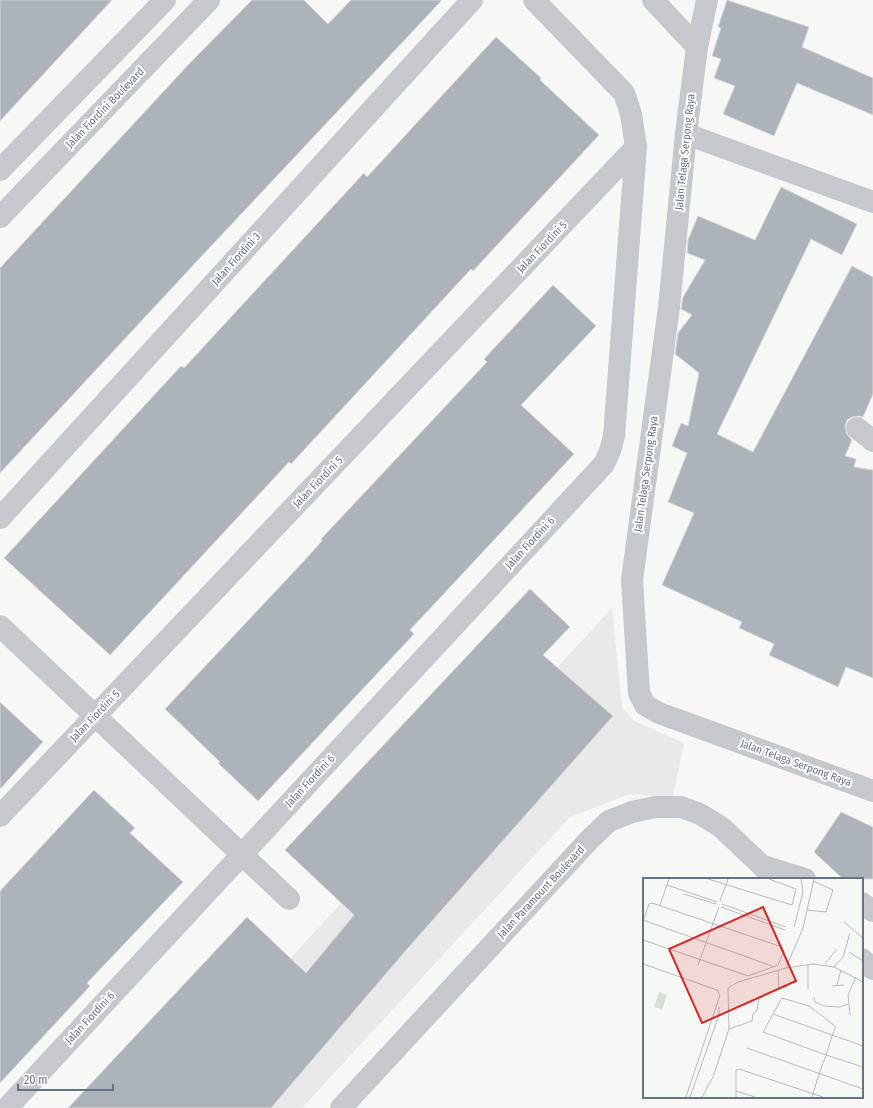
<svg xmlns="http://www.w3.org/2000/svg" width="873" height="1108" font-family="'Fira Sans Condensed',sans-serif">
<rect width="100%" height="100%" fill="#f7f8f5"/>
<polygon fill="#e8e9e8" points="612,608 622,707 634,721 684,743 673,797 630,794 570,817 302,1108 153,1108"/>
<g fill="#acb3ba" stroke="#d9d9d7">
<polygon points="0,0 112,0 0,121"/>
<polygon points="252,0 304,0 328,24 351,0 442,0 198,260 0,473 0,268 189,64"/>
<polygon points="727,0 809,27 802,47 873,78 873,115 797,83 774,136 723,114 735,86 714,78 721,59 712,56 721,28 718,27"/>
<polygon points="496,37 541,78 540,80 599,135 473,271 471,269 291,464 289,462 110,655 4,558 181,366 184,368 364,173 367,177"/>
<polygon points="781,187 857,224 842,255 811,239 717,434 753,452 852,266 873,277 873,394 863,417 859,416 852,417 847,420 845,426 846,433 852,440 845,456 856,459 854,467 873,470 873,678 846,667 838,687 769,655 774,644 739,628 742,622 662,585 694,513 668,502 687,453 672,446 681,423 688,426 699,373 675,354 678,333 692,315 681,309 683,297 705,260 687,253 688,240 698,216 755,240"/>
<polygon points="553,285 596,326 521,405 574,454 410,630 414,634 258,801 218,763 220,762 165,709 303,562 322,541 321,539 487,362 484,359"/>
<polygon points="530,589 570,627 543,655 613,716 408,948 271,1108 68,1108 247,917 306,973 354,915 285,850"/>
<polygon points="0,702 43,742 0,789"/>
<polygon points="94,790 135,828 130,833 183,882 87,983 90,986 0,1083 0,891"/>
<polygon points="841,812 873,827 873,879 843,879 814,852"/>
</g>
<g fill="none" stroke-linecap="round" stroke-linejoin="round">
<g stroke="#c5c8cc" stroke-width="22">
<polyline points="653,0 697,47"/>
<polyline points="707,0 697,47 686,134 669,307 632,580 639,693 645,705 659,713 873,791"/>
<polyline points="686,134 873,202"/>
<polyline points="0,170 165,0"/>
<polyline points="0,217 209,0"/>
<polyline points="857,428 873,441"/>
<polyline points="0,518 472,0"/>
<polyline points="0,626 289,899"/>
<polyline points="0,816 636,147"/>
<polyline points="763,866 805,879"/>
<polyline points="862,903 873,911"/>
<polyline points="862,959 873,969"/>
<polyline points="7,1108 604,464 610,451 614,436 636,147 631,114 624,93 534,0"/>
<polyline points="341,1108 590,839 609,821 632,812 655,807 681,807 700,814 721,827 776,879"/>
</g>
</g>
<g text-anchor="middle" dominant-baseline="central" stroke-width="4" stroke-linejoin="round" paint-order="stroke">
<g font-size="11" fill="#667386" stroke="#fff">
<text transform="translate(105 108) rotate(-46)">Jalan Fiordini Boulevard</text>
<text transform="translate(685 152) rotate(-84)">Jalan Telaga Serpong Raya</text>
<text transform="translate(542 247) rotate(-46)">Jalan Fiordini 5</text>
<text transform="translate(236 259) rotate(-48)">Jalan Fiordini 3</text>
<text transform="translate(646 474) rotate(-82)">Jalan Telaga Serpong Raya</text>
<text transform="translate(318 482) rotate(-46)">Jalan Fiordini 5</text>
<text transform="translate(530 543) rotate(-47)">Jalan Fiordini 6</text>
<text transform="translate(95 716) rotate(-46)">Jalan Fiordini 5</text>
<text transform="translate(796 763) rotate(20)">Jalan Telaga Serpong Raya</text>
<text transform="translate(310 781) rotate(-47)">Jalan Fiordini 6</text>
<text transform="translate(541 892) rotate(-47)">Jalan Paramount Boulevard</text>
<text transform="translate(90 1018) rotate(-47)">Jalan Fiordini 6</text>
</g>
</g>
<g transform="translate(643 878)">
<rect width="220" height="220" fill="#f7f8f5"/>
<path d="M 16,114 L 24,117 L 19,132 L 11,129 Z" fill="#d8dfd6"/>
<path fill="none" stroke="#b4bbc2" stroke-width="1" d="M 65,1 L 149,27 L 153,11 L 126,1M 24,7 L 74,24M 41,16 L 73,26M 77,23 L 85,1M 79,26 L 143,49M 17,27 L 26,1M 78,29 L 142,52M 164,32 L 183,34 L 190,12 L 170,3M 0,42 L 132,89M 0,43 L 6,26 L 9,25 L 139,69 L 141,73 L 135,87 L 105,98 L 0,62M 201,44 L 220,60M 151,49 L 160,14 L 158,1M 206,74 L 220,83M 0,86 L 74,112 L 77,117 L 43,219M 182,86 L 194,71M 55,87 L 76,29M 191,89 L 200,79 L 207,55M 143,90 L 160,50 L 171,1M 135,92 L 136,112M 194,107 L 198,92M 189,108 L 201,107M 165,112 L 165,87M 116,118 L 114,133 L 110,135 L 109,143 L 86,151 L 85,110 L 95,104 L 143,90 L 170,86 L 191,89 L 220,104M 171,119 L 172,124 L 181,128 L 197,129 L 205,126M 130,136 L 220,168M 207,137 L 205,117 L 213,99M 104,170 L 220,211M 93,213 L 112,219M 47,219 L 76,137 L 76,129M 59,219 L 70,199 L 86,151M 93,219 L 93,192 L 96,191 L 180,219M 169,219 L 176,196 L 183,177 L 189,158 L 192,151 L 192,148 L 166,128 L 139,120 L 120,154 L 183,177 L 220,189"/>
<path fill="#d62828" fill-opacity="0.15" stroke="#d62828" stroke-width="2" d="M 120,29 L 153,103 L 59,145 L 26,71 Z"/>
<rect width="220" height="220" fill="none" stroke="#667386" stroke-width="2"/>
</g>
<path d="M18 1084v6h95v-6" fill="none" stroke="#667386" stroke-width="2"/>
<text x="24" y="1084" font-size="12" fill="#667386" stroke="#ffffff" stroke-width="3" paint-order="stroke">20 m</text>
</svg>
